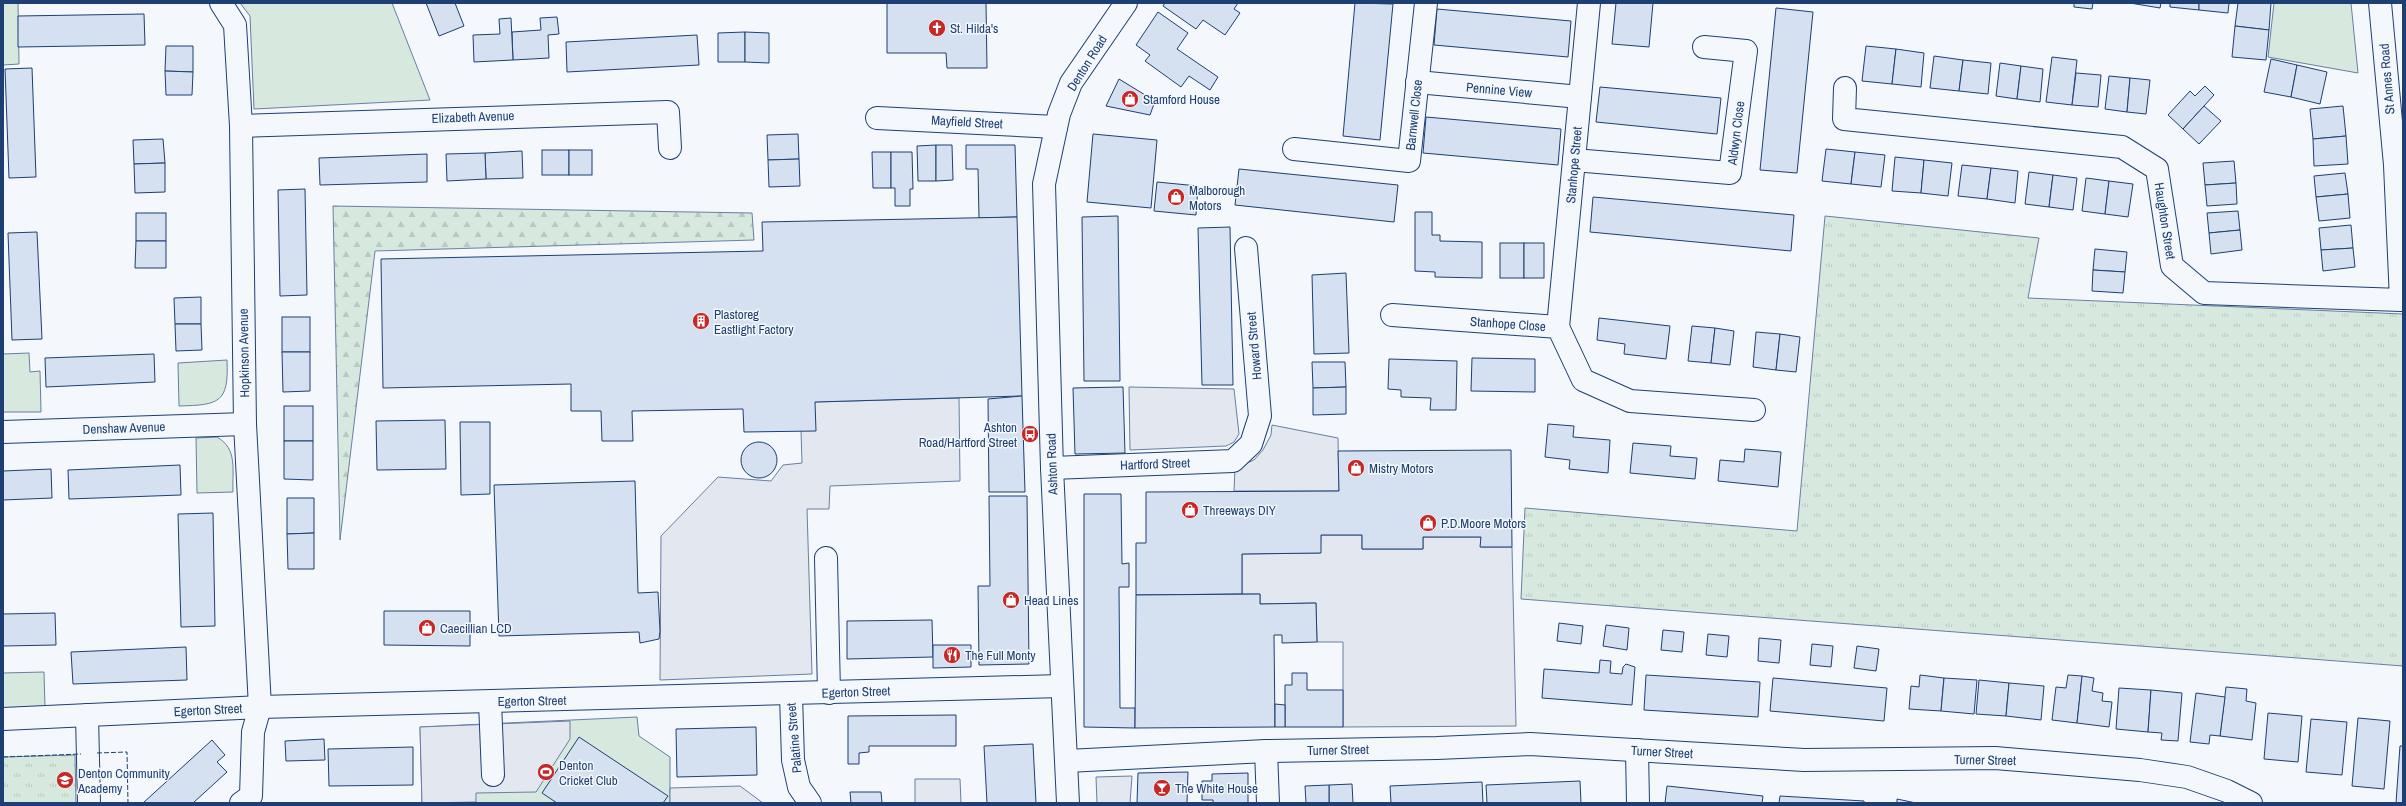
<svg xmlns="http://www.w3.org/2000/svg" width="2406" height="806" font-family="'Archivo Narrow',sans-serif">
<defs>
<pattern id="forest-firs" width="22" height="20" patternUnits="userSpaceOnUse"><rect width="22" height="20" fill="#d7e8df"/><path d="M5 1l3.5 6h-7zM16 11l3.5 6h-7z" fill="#b8c8c3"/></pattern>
<pattern id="park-tufts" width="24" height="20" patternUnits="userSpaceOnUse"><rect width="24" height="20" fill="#d7e8df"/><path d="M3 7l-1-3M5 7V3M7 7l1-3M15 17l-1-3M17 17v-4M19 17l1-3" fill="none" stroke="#b8c8c3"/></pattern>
</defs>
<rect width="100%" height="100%" fill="#f4f7fb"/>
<g fill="#d7e8df" stroke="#687fa3">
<polygon points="3,3 18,3 19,64 3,65"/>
<polygon points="240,3 392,3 430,100 254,109 250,16"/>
<polygon points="2274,3 2351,3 2358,73 2268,57"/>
<polygon points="29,353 30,372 40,371 41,412 3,412 3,354"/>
<path d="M 227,360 C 229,403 219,405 179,406 L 178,363 Z"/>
<path d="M 217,437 C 238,449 232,470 233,492 L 197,493 L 196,438 Z"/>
<polygon points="44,672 45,708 3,709 3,673"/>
<polygon points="637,717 639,736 670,757 670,803 422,803 420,727"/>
</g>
<polygon fill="url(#forest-firs)" stroke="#687fa3" points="333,206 752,213 754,240 375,251 340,540"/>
<g fill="url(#park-tufts)" stroke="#687fa3">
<polygon points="1825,216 2039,238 2028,298 2403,314 2403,666 1521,599 1525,508 1797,531"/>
<polygon points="75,755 76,803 3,803 3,757"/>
</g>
<g fill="#e3e8f0" stroke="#687fa3">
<polygon points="1129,387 1234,389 1239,434 1234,442 1226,446 1130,450"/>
<polygon points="959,398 960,481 830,486 829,509 807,509 812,674 660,680 661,536 718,477 771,481 783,465 802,463 801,431 815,402"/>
<polygon points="1272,425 1338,438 1339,491 1234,491 1235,468 1254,460 1263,450 1271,435"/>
<polygon points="1321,535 1362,535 1362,549 1423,549 1423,537 1481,537 1481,547 1512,547 1516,726 1343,727 1343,642 1317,642 1316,603 1260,604 1260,594 1242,594 1242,554 1320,553"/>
<polygon points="570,721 570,739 536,792 476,793 476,802 422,803 420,727"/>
<polygon points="1132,776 1130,803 1097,803 1096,777"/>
<polygon points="915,779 960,779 961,803 915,803"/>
<polygon points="740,786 763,803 670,803 670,788"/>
</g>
<g fill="#d5e0f0" stroke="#1d3f73">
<polygon points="426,3 455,3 464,26 439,36"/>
<polygon points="887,3 986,3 987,68 947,68 946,53 887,53"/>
<polygon points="1165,3 1238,3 1234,9 1240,13 1225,35 1203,20 1196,29 1163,6"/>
<polygon points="1355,3 1393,4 1380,140 1343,136"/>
<polygon points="1616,3 1653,3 1649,47 1612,44"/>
<polygon points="2074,3 2093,3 2092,9 2074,7"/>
<polygon points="2130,3 2161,3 2160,8"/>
<polygon points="2170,3 2199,3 2199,10 2170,7"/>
<polygon points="2199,3 2229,3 2228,13 2199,10"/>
<polygon points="2238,3 2271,3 2269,30 2235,26"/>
<polygon points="1776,8 1813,12 1797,173 1760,170"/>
<polygon points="1437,9 1571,21 1568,57 1434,45"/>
<polygon points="1158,12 1188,33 1177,49 1218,77 1210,90 1189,76 1181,87 1145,61 1150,55 1136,45"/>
<polygon points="144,14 145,45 18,47 18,16"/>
<polygon points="557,17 559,34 548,35 549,58 513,60 512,32 541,30 540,18"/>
<polygon points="511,18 513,60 474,62 473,35 500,34 499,19"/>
<polygon points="2235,26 2269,30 2266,60 2232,57"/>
<polygon points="745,32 745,62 718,62 718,33"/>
<polygon points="745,32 769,33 769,63 745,62"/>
<polygon points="697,35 699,65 567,72 566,42"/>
<polygon points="166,46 193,46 193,72 165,71"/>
<polygon points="1866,46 1896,49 1892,84 1862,81"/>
<polygon points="1896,49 1924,53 1921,87 1892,84"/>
<polygon points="1934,56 1963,60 1959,91 1930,88"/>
<polygon points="2052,57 2077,60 2072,105 2046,102"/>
<polygon points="2271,59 2297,65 2291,97 2264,92"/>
<polygon points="1963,60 1991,63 1988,94 1959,91"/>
<polygon points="2000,63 2021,66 2017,99 1996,96"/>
<polygon points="2297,65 2327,72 2320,104 2291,97"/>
<polygon points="2021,66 2043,69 2040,102 2017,99"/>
<polygon points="32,68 36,177 9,178 5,69"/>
<polygon points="165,71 193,72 192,95 166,95"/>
<polygon points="2076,73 2101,75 2098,107 2072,105"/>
<polygon points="2109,76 2130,78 2127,112 2105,109"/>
<polygon points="2130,78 2150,80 2146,114 2127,112"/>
<polygon points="1119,79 1155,101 1150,115 1106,106"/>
<polygon points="2205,86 2214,95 2183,129 2168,115 2190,91 2195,96"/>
<polygon points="1600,87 1721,98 1717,134 1596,122"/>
<polygon points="2204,106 2221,121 2199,144 2183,129"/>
<polygon points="2343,106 2346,136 2313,139 2310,109"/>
<polygon points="1426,117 1561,129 1558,165 1423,153"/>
<polygon points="798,134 799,159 768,160 767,135"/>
<polygon points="1093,134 1157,140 1151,208 1087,202"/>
<polygon points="2346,136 2348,164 2314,166 2313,139"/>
<polygon points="163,139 165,163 134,164 133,140"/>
<polygon points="936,145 936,181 918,181 917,146"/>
<polygon points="936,145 952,145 953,180 936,181"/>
<polygon points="966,145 1015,145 1017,217 979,218 978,169 966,169"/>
<polygon points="1826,149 1855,152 1851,184 1822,181"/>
<rect x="542" y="150" width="27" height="25"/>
<rect x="569" y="150" width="23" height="25"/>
<polygon points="522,151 523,178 486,179 485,153"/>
<polygon points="872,152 891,152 891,188 873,188"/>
<polygon points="891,152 912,152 913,189 910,189 910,206 895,206 895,188 891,188"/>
<polygon points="1855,152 1885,155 1881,187 1851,184"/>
<polygon points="485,153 486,179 447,181 446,154"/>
<polygon points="427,154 427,182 320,185 319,158"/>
<polygon points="1895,157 1924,160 1921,193 1892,191"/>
<polygon points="799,159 800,186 769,187 768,160"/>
<polygon points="1924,160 1952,163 1948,196 1921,193"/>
<polygon points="2234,161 2236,183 2205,185 2203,163"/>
<polygon points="165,163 165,192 135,193 134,164"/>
<polygon points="1962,165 1991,168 1987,199 1958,196"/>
<polygon points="1991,168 2018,171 2015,203 1987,199"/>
<polygon points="1239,169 1398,185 1394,222 1235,205"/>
<polygon points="2029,172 2053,175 2049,207 2025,204"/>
<polygon points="2345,173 2348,194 2316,197 2314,176"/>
<polygon points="2053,175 2077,178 2073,210 2049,207"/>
<polygon points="2086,178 2109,181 2105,214 2082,211"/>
<polygon points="2109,181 2133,184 2128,217 2105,214"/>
<polygon points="1157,182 1198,186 1196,215 1154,211"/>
<polygon points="2236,183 2237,204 2207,206 2205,185"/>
<polygon points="305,189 307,295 280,296 278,190"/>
<polygon points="2348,194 2350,218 2319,221 2316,197"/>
<polygon points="1593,197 1794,215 1791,251 1590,232"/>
<polygon points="2238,211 2240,230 2209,233 2207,213"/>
<polygon points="1415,212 1432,212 1432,235 1440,235 1440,241 1482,242 1482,278 1435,277 1435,272 1415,271"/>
<rect x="136" y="213" width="30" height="28"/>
<polygon points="1118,216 1120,381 1084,381 1082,217"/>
<polygon points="1017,217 1022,396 815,402 816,431 744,432 743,409 632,411 633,441 602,441 601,411 571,411 571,384 383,388 381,259 763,251 762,222"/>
<polygon points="2351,225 2353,248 2321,250 2319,228"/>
<polygon points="1230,227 1233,385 1202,385 1198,228"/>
<polygon points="2240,230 2242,250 2211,254 2209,233"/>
<polygon points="37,232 42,339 12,340 8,233"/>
<polygon points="136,241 166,241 166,268 135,268"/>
<rect x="1500" y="243" width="24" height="35"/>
<rect x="1524" y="243" width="20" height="35"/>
<polygon points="2353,248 2355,267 2323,271 2321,250"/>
<polygon points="2095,249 2127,252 2125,272 2093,270"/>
<polygon points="2093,270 2125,272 2123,293 2092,291"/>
<polygon points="1346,273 1349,353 1314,354 1312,275"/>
<polygon points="201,297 201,324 175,324 174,298"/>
<rect x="282" y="317" width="28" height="35"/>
<polygon points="1599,318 1670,326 1666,359 1624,354 1625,344 1597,340"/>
<polygon points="175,324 201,324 202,350 176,351"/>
<polygon points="1692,326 1715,328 1711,363 1688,361"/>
<polygon points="1715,328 1734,331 1730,365 1711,363"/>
<polygon points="1756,332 1780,334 1776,370 1753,367"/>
<polygon points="1780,334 1800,337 1796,372 1776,370"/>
<polygon points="282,352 310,352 310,391 283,392"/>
<polygon points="154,354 155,382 46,387 45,358"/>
<polygon points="1472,358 1535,359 1535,392 1471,391"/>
<polygon points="1389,359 1457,361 1456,410 1430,410 1431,398 1401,397 1401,390 1388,389"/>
<polygon points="1312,362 1345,362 1346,387 1313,388"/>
<polygon points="1123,387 1125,453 1075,454 1073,388"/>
<polygon points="1346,387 1346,414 1313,415 1313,388"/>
<polygon points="1022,396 1025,492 989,492 988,399"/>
<rect x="284" y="406" width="29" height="35"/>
<polygon points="445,420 446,469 377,470 376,421"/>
<polygon points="460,422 490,422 490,494 461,495"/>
<polygon points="1548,424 1574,426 1573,437 1610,440 1608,473 1569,469 1570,460 1545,457"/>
<polygon points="284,441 313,441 313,480 284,479"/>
<circle cx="759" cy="460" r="18"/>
<polygon points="1633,443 1671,446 1670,456 1697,458 1695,479 1630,473"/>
<polygon points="1745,449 1781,452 1778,487 1718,481 1720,460 1744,462"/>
<polygon points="1511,450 1512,547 1480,547 1481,537 1423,537 1423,549 1362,549 1362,535 1321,535 1321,553 1242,554 1242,594 1136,595 1136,543 1146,543 1146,492 1339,491 1338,451"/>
<polygon points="180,465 181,495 69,499 68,470"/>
<polygon points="51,469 52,498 3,500 3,471"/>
<polygon points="635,481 638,593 658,592 660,631 659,639 640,643 639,632 499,636 494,485"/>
<polygon points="1084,494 1121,494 1122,564 1129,563 1129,587 1119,587 1120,708 1135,708 1135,728 1084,727"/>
<polygon points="989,496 1027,496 1029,664 979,665 978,586 990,586"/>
<polygon points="287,498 314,498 314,533 287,534"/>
<polygon points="213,513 215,626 181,627 178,514"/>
<polygon points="314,533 314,569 288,569 287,534"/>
<polygon points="1260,594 1260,604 1316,603 1317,642 1282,643 1282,635 1274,635 1275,727 1135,728 1136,595"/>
<polygon points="384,611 470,611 470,646 384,645"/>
<polygon points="55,613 56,645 3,646 3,614"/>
<polygon points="932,620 933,657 847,659 847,621"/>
<polygon points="1559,623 1583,626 1581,644 1557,641"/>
<polygon points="1606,625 1629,628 1627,650 1603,646"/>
<polygon points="1663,630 1684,632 1682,652 1661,650"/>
<polygon points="1708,634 1729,636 1727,657 1706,655"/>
<polygon points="1759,638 1781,640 1779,663 1758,661"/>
<polygon points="1812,644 1833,646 1831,667 1810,665"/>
<polygon points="933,645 971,645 971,667 933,668"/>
<polygon points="1857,646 1879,649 1876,671 1854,668"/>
<polygon points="186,647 187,680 73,684 71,652"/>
<polygon points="1600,660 1611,661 1610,673 1622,674 1623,667 1626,664 1635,667 1632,705 1542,698 1544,669 1599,673"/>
<polygon points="1292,673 1307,673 1307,690 1343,690 1343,727 1285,727 1285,685 1292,685"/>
<polygon points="1646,675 1760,682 1758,717 1644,710"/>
<polygon points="1920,675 1944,678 1941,711 1909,709 1911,686 1919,687"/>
<polygon points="2068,675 2082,676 2077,723 2052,720 2056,687 2066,688"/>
<polygon points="2082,676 2094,678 2092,691 2103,693 2102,701 2112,702 2109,727 2077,723"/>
<polygon points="1773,678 1887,688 1884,721 1770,711"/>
<polygon points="1944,678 1977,680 1974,714 1941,711"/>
<polygon points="1979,680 2009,683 2006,716 1976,714"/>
<polygon points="2009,683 2044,686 2041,720 2006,716"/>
<polygon points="2226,687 2247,689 2246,701 2256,703 2252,740 2220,736"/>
<polygon points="2119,688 2151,690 2148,732 2116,729"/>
<polygon points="2151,690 2182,693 2178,741 2161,740 2162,733 2148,732"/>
<polygon points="2196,693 2225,697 2220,736 2210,735 2209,744 2190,742"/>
<polygon points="1275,704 1285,705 1285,727 1275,727"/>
<polygon points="2268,713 2302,716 2298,762 2264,759"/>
<polygon points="956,715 956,746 869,746 869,752 859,753 859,764 848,764 848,716"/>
<polygon points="2358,718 2390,721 2384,789 2352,786"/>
<polygon points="2311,719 2347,722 2342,775 2306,772"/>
<polygon points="756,727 757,775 677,777 676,729"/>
<polygon points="579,737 668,796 663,803 557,803 542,793"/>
<polygon points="324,739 325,760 286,761 285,741"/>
<polygon points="212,740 225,755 217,762 227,772 193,803 143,803"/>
<polygon points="1033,744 1036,803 987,803 984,746"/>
<polygon points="2400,746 2403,746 2403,803 2396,803"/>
<polygon points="413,747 413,785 329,786 328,749"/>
<polygon points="1188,772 1187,803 1137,803 1138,773"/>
<polygon points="1248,773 1248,803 1213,803 1213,800 1202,800 1202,781 1212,781 1212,774"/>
<polygon points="1580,781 1581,803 1487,803 1486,785"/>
<polygon points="1482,782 1483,803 1391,803 1390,786"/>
<polygon points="1352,784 1353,803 1329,803 1329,785"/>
<polygon points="1329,785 1329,803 1306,803 1305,786"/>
<polygon points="1667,786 1763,796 1762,803 1665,803"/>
<polygon points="850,792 881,792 882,803 851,803"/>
<polygon points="1780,796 1864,801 1864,803 1779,803"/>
<polygon points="1897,799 1916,803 1897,803"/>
</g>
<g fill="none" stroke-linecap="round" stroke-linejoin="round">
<defs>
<g id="minor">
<polyline points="221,3 235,25 241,126 245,424 260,707 253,732 251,796 241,803"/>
<polyline points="1417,82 1580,97"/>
<polyline points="1845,88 1844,119 2122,147 2157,169 2172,266 2204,293 2401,300 2395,165 2380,3"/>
<polyline points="877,118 1056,127"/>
<polyline points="241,126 668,112 670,148"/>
<polyline points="1294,149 1409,161 1426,3"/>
<polyline points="1574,160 1730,173 1746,51 1704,47"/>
<polyline points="1392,315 1558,327 1583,380 1630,401 1754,410"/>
<polyline points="1558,327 1589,3"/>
<polyline points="3,432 245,424"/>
<polyline points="1052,468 1233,461 1251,444 1260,416 1246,248"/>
<polyline points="826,558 829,693"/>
<polyline points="791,695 793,760 799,787 810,803"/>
<polyline points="490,702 493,775"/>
<polyline points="87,715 89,803"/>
<polyline points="3,719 260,707 1061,686"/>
<polyline points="1637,750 1638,803"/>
<polyline points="1266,751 1268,803"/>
<polyline points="1067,761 1266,751 1437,748 1530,744 1804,760 1995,758 2140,770 2187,777 2227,791 2251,803"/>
</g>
<polyline id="highway" points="1068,803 1052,468 1044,184 1059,114 1071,83 1126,3"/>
</defs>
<use href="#minor" stroke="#1d3f73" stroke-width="24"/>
<use href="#highway" stroke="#1d3f73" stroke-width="24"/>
<use href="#minor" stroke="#f4f7fb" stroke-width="22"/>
<use href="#highway" stroke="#f4f7fb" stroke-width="22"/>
<g stroke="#1d3f73" stroke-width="1" stroke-dasharray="5 2" stroke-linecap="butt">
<polyline points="97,753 127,752 128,803"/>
<polyline points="3,757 81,754"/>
</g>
</g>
<defs>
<symbol id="church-disc" viewBox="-11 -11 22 22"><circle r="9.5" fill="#c62828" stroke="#f4f7fb"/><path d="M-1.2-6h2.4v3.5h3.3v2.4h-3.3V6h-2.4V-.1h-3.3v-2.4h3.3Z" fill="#fff"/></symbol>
<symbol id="shop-disc" viewBox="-11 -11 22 22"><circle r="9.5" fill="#c62828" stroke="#f4f7fb"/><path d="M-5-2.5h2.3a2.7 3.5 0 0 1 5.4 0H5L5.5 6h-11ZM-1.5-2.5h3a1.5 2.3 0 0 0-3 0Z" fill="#fff"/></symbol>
<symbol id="building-disc" viewBox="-11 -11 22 22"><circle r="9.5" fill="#c62828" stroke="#f4f7fb"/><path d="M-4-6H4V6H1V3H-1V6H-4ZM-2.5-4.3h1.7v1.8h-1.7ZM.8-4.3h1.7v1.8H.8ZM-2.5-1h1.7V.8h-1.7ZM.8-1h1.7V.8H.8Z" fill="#fff"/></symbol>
<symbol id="bus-disc" viewBox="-11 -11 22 22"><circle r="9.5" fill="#c62828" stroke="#f4f7fb"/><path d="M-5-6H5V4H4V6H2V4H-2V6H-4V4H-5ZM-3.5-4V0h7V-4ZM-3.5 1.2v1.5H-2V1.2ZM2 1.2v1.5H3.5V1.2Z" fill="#fff"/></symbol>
<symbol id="restaurant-disc" viewBox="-11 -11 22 22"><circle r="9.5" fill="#c62828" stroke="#f4f7fb"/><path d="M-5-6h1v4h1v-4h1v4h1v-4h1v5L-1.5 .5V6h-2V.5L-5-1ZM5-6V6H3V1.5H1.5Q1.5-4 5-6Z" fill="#fff"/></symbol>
<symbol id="stadium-disc" viewBox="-11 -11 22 22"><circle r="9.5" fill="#c62828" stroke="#f4f7fb"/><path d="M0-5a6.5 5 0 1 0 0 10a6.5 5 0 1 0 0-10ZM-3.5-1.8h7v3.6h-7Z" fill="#fff"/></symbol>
<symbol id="school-disc" viewBox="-11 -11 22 22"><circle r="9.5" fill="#c62828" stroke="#f4f7fb"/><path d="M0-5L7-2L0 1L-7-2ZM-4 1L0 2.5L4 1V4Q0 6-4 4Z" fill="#fff"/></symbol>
<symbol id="bar-disc" viewBox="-11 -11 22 22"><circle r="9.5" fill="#c62828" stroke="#f4f7fb"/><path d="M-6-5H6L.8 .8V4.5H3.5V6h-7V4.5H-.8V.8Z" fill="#fff"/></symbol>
</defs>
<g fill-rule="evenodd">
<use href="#church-disc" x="927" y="18" width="20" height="20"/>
<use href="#shop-disc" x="1120" y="89" width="20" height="20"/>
<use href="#shop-disc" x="1166" y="187" width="20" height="20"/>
<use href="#building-disc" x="691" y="311" width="20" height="20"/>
<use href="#bus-disc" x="1020" y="424" width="20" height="20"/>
<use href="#shop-disc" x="1346" y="458" width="20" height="20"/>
<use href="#shop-disc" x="1180" y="500" width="20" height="20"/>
<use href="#shop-disc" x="1418" y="513" width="20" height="20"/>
<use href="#shop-disc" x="1001" y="590" width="20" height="20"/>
<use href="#shop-disc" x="417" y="618" width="20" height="20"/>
<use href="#restaurant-disc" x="942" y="645" width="20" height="20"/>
<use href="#stadium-disc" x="536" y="762" width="20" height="20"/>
<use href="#school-disc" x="55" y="770" width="20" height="20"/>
<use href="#bar-disc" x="1152" y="778" width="20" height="20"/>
</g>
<g text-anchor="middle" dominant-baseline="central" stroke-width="3" stroke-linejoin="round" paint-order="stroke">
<g font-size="13" fill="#1d3f73" stroke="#f4f7fb" text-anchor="start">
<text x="950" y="28">St. Hilda's</text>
<text x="1143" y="99">Stamford House</text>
<text x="1189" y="190">Malborough<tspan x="1189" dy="15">Motors</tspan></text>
<text x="714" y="314">Plastoreg<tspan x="714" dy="15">Eastlight Factory</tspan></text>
<text x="1017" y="427" text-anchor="end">Ashton<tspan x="1017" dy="15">Road/Hartford Street</tspan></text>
<text x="1369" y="468">Mistry Motors</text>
<text x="1203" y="510">Threeways DIY</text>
<text x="1441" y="523">P.D.Moore Motors</text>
<text x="1024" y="600">Head Lines</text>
<text x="440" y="628">Caecillian LCD</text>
<text x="965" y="655">The Full Monty</text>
<text x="559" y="765">Denton<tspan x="559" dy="15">Cricket Club</tspan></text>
<text x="78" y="773">Denton Community<tspan x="78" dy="15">Academy</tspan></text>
<text x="1175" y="788">The White House</text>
</g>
<g font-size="13" fill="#1d3f73" stroke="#f4f7fb">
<text transform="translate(1087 63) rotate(-58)">Denton Road</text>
<text transform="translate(2387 79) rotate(-95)">St Annes Road</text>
<text transform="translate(1499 90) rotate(5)">Pennine View</text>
<text transform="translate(1414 115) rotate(-84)">Barnwell Close</text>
<text transform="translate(473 117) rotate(-2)">Elizabeth Avenue</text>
<text transform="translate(967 122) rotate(3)">Mayfield Street</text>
<text transform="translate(1736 133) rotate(-83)">Aldwyn Close</text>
<text transform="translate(1574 165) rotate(-85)">Stanhope Street</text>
<text transform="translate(2165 221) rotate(81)">Haughton Street</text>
<text transform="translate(1508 324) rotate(4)">Stanhope Close</text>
<text transform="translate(1254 346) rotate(-95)">Howard Street</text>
<text transform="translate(244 353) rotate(-91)">Hopkinson Avenue</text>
<text transform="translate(124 428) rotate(-2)">Denshaw Avenue</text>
<text transform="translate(1052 464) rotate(-92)">Ashton Road</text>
<text transform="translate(1155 464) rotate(-2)">Hartford Street</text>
<text transform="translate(856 692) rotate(-2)">Egerton Street</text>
<text transform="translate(532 701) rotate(-1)">Egerton Street</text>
<text transform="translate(208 710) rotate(-3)">Egerton Street</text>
<text transform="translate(794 738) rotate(-95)">Palatine Street</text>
<text transform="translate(1338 750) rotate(-1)">Turner Street</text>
<text transform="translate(1662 752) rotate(3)">Turner Street</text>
<text transform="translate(1985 760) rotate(1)">Turner Street</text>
</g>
</g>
<rect width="2406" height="806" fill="none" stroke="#1d3f73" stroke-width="8"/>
</svg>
